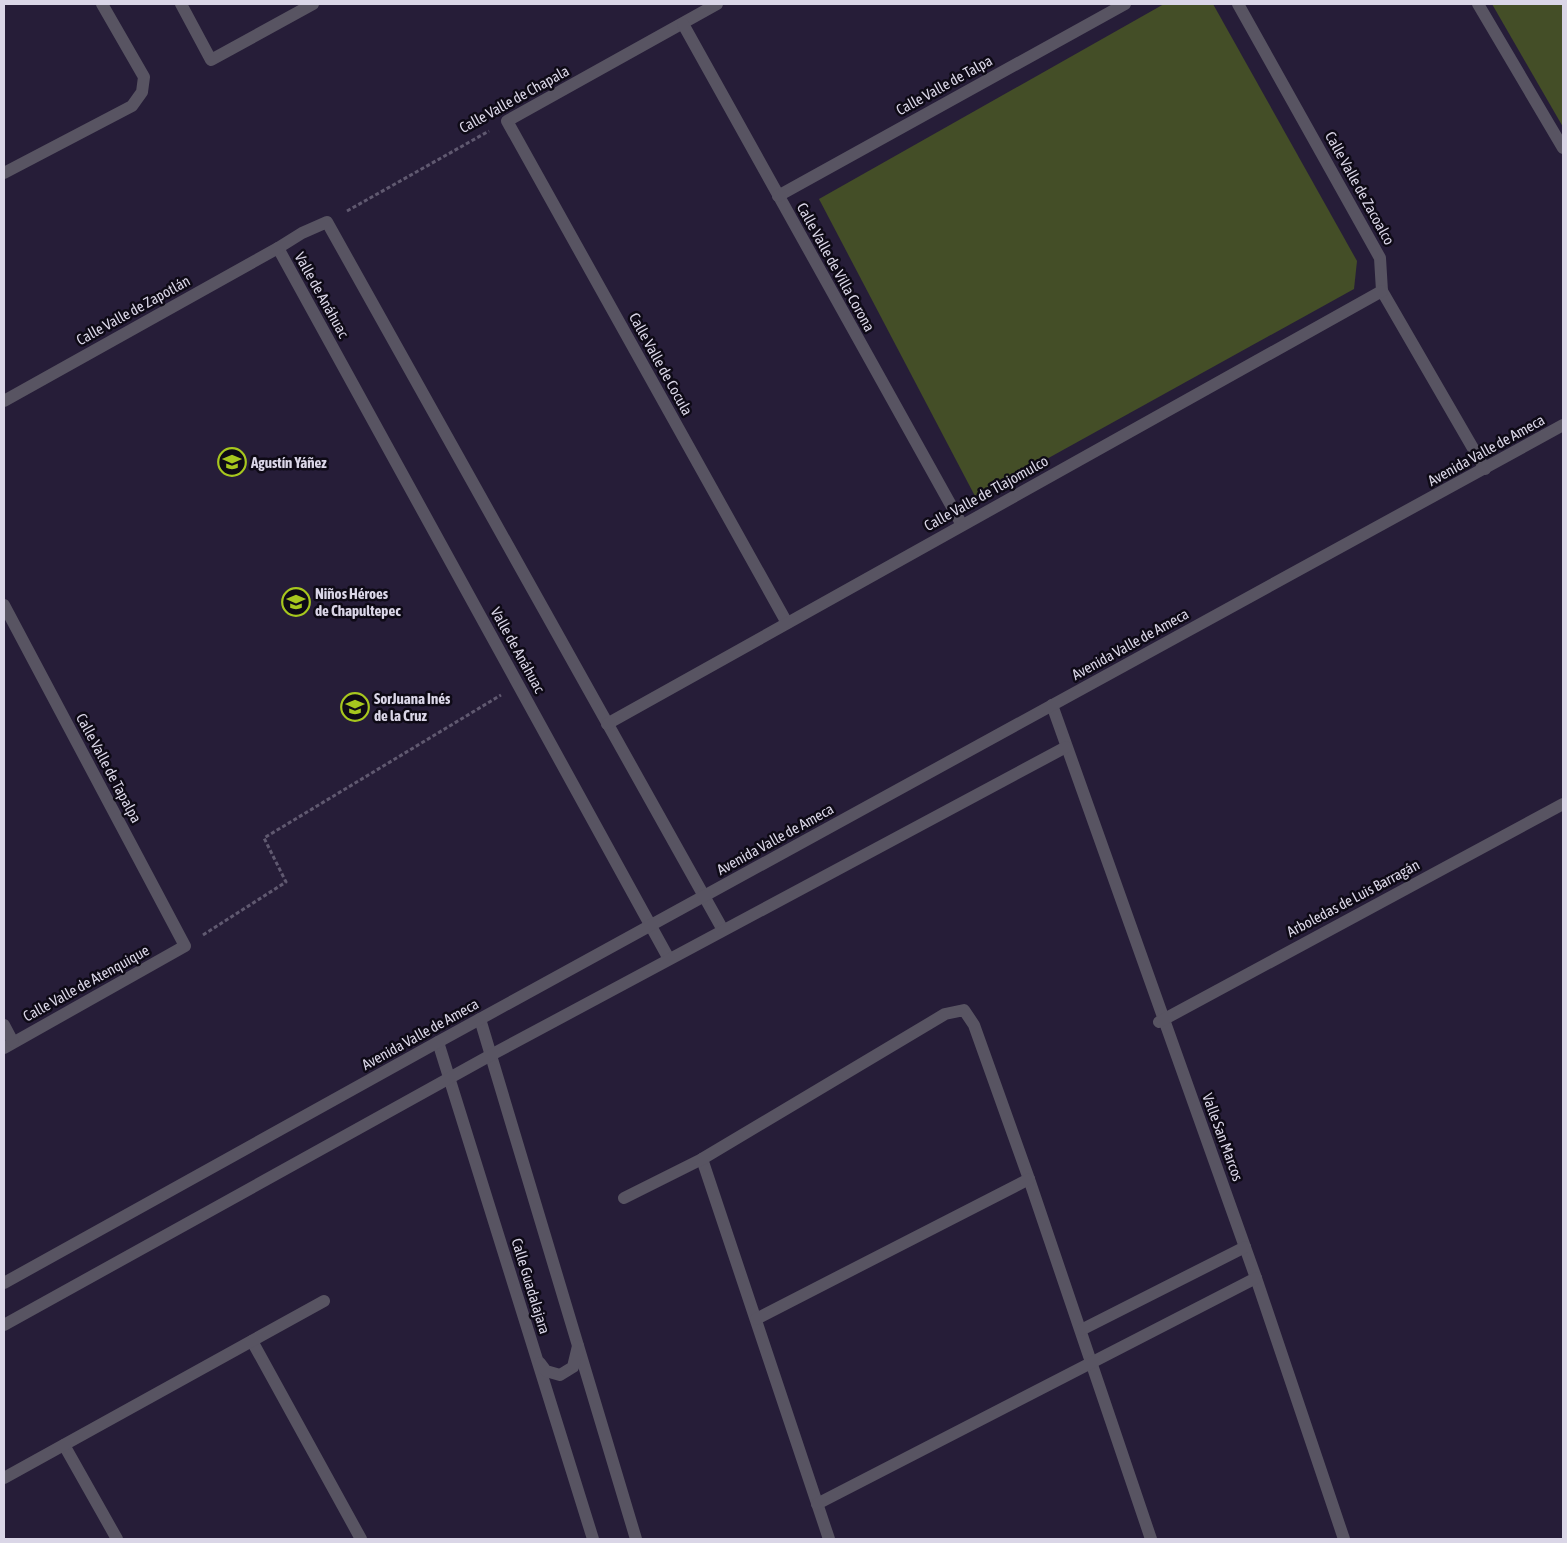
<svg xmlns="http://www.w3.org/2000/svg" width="1567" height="1543" font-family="'Asap Condensed',sans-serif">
<rect width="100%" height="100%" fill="#261d38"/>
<g fill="#444e27">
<polygon points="1164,4 1213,4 1357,261 1354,289 976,498 819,199"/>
<polygon points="1492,4 1563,4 1563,127"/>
</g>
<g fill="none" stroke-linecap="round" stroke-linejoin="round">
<g stroke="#605970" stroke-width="3" stroke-dasharray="4 2.5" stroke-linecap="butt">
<polyline points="347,211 489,131"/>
<polyline points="203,935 286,882 264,838 501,695"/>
</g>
<g stroke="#585462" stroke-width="12">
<polyline points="181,4 211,60 313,4"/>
<polyline points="717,4 507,121 787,623"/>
<polyline points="1238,4 1380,258 1382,291 1485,469"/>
<polyline points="1478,4 1563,148"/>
<polyline points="683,24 962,525"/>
<polyline points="4,173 132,106 142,92 144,77 102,4"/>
<polyline points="778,196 1125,4"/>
<polyline points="278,248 669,959"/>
<polyline points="4,401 278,248 302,233 327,222 723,930"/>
<polyline points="4,605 185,946 4,1048"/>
<polyline points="1052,705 1256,1278 1344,1539"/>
<polyline points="607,724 1382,291"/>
<polyline points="480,1019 636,1539"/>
<polyline points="1159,1022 1563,804"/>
<polyline points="4,1025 13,1042"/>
<polyline points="438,1042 593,1539"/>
<polyline points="702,1159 829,1539"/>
<polyline points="624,1198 702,1159 945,1014 964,1010 974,1025 1029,1179 1151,1539"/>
<polyline points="4,1283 438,1042 1563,425"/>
<polyline points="756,1319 1029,1179"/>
<polyline points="4,1325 491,1055 1066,747"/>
<polyline points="1081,1330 1245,1247"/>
<polyline points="252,1341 361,1539"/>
<polyline points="540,1363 546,1371 560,1375 573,1367 578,1346"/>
<polyline points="64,1445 117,1539"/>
<polyline points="4,1478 324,1301"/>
<polyline points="817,1504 1256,1278"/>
</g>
</g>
<defs>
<symbol id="school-ring" viewBox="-11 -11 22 22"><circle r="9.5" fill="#0e0a16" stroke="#a7c71e" stroke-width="1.5"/><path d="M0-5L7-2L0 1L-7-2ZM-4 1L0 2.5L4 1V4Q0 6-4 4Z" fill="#a7c71e"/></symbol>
</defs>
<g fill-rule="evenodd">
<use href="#school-ring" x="216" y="446" width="32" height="32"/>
<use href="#school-ring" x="280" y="586" width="32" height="32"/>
<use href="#school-ring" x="339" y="691" width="32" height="32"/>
</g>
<g text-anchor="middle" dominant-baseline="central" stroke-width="5" stroke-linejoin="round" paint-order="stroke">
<g font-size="15" fill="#dad6e7" stroke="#0e0a16">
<text transform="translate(944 85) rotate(-29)">Calle Valle de Talpa</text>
<text transform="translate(514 99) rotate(-29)">Calle Valle de Chapala</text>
<text transform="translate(1360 188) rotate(61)">Calle Valle de Zacoalco</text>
<text transform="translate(836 267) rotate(61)">Calle Valle de Villa Corona</text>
<text transform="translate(322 295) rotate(61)">Valle de Anáhuac</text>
<text transform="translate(133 310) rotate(-29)">Calle Valle de Zapotlán</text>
<text transform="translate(661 364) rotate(61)">Calle Valle de Cocula</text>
<text transform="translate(1486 450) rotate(-29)">Avenida Valle de Ameca</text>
<text transform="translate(986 493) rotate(-29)">Calle Valle de Tlajomulco</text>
<text transform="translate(1130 644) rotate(-29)">Avenida Valle de Ameca</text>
<text transform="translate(518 650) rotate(61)">Valle de Anáhuac</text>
<text transform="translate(109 768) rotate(62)">Calle Valle de Tapalpa</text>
<text transform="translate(775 839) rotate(-29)">Avenida Valle de Ameca</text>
<text transform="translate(1353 898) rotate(-28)">Arboledas de Luis Barragán</text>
<text transform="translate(86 983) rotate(-29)">Calle Valle de Atenquique</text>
<text transform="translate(420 1034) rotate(-29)">Avenida Valle de Ameca</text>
<text transform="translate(1223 1137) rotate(70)">Valle San Marcos</text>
<text transform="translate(531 1286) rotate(73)">Calle Guadalajara</text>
</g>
<g font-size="15" font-weight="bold" fill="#dad6e7" stroke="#0e0a16" text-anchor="start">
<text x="251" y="462">Agustín Yáñez</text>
<text x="315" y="593">Niños Héroes<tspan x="315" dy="17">de Chapultepec</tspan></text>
<text x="374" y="698">SorJuana Inés<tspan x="374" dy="17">de la Cruz</tspan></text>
</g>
</g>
<rect width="1567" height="1543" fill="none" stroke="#dad6e7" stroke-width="10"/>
</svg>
